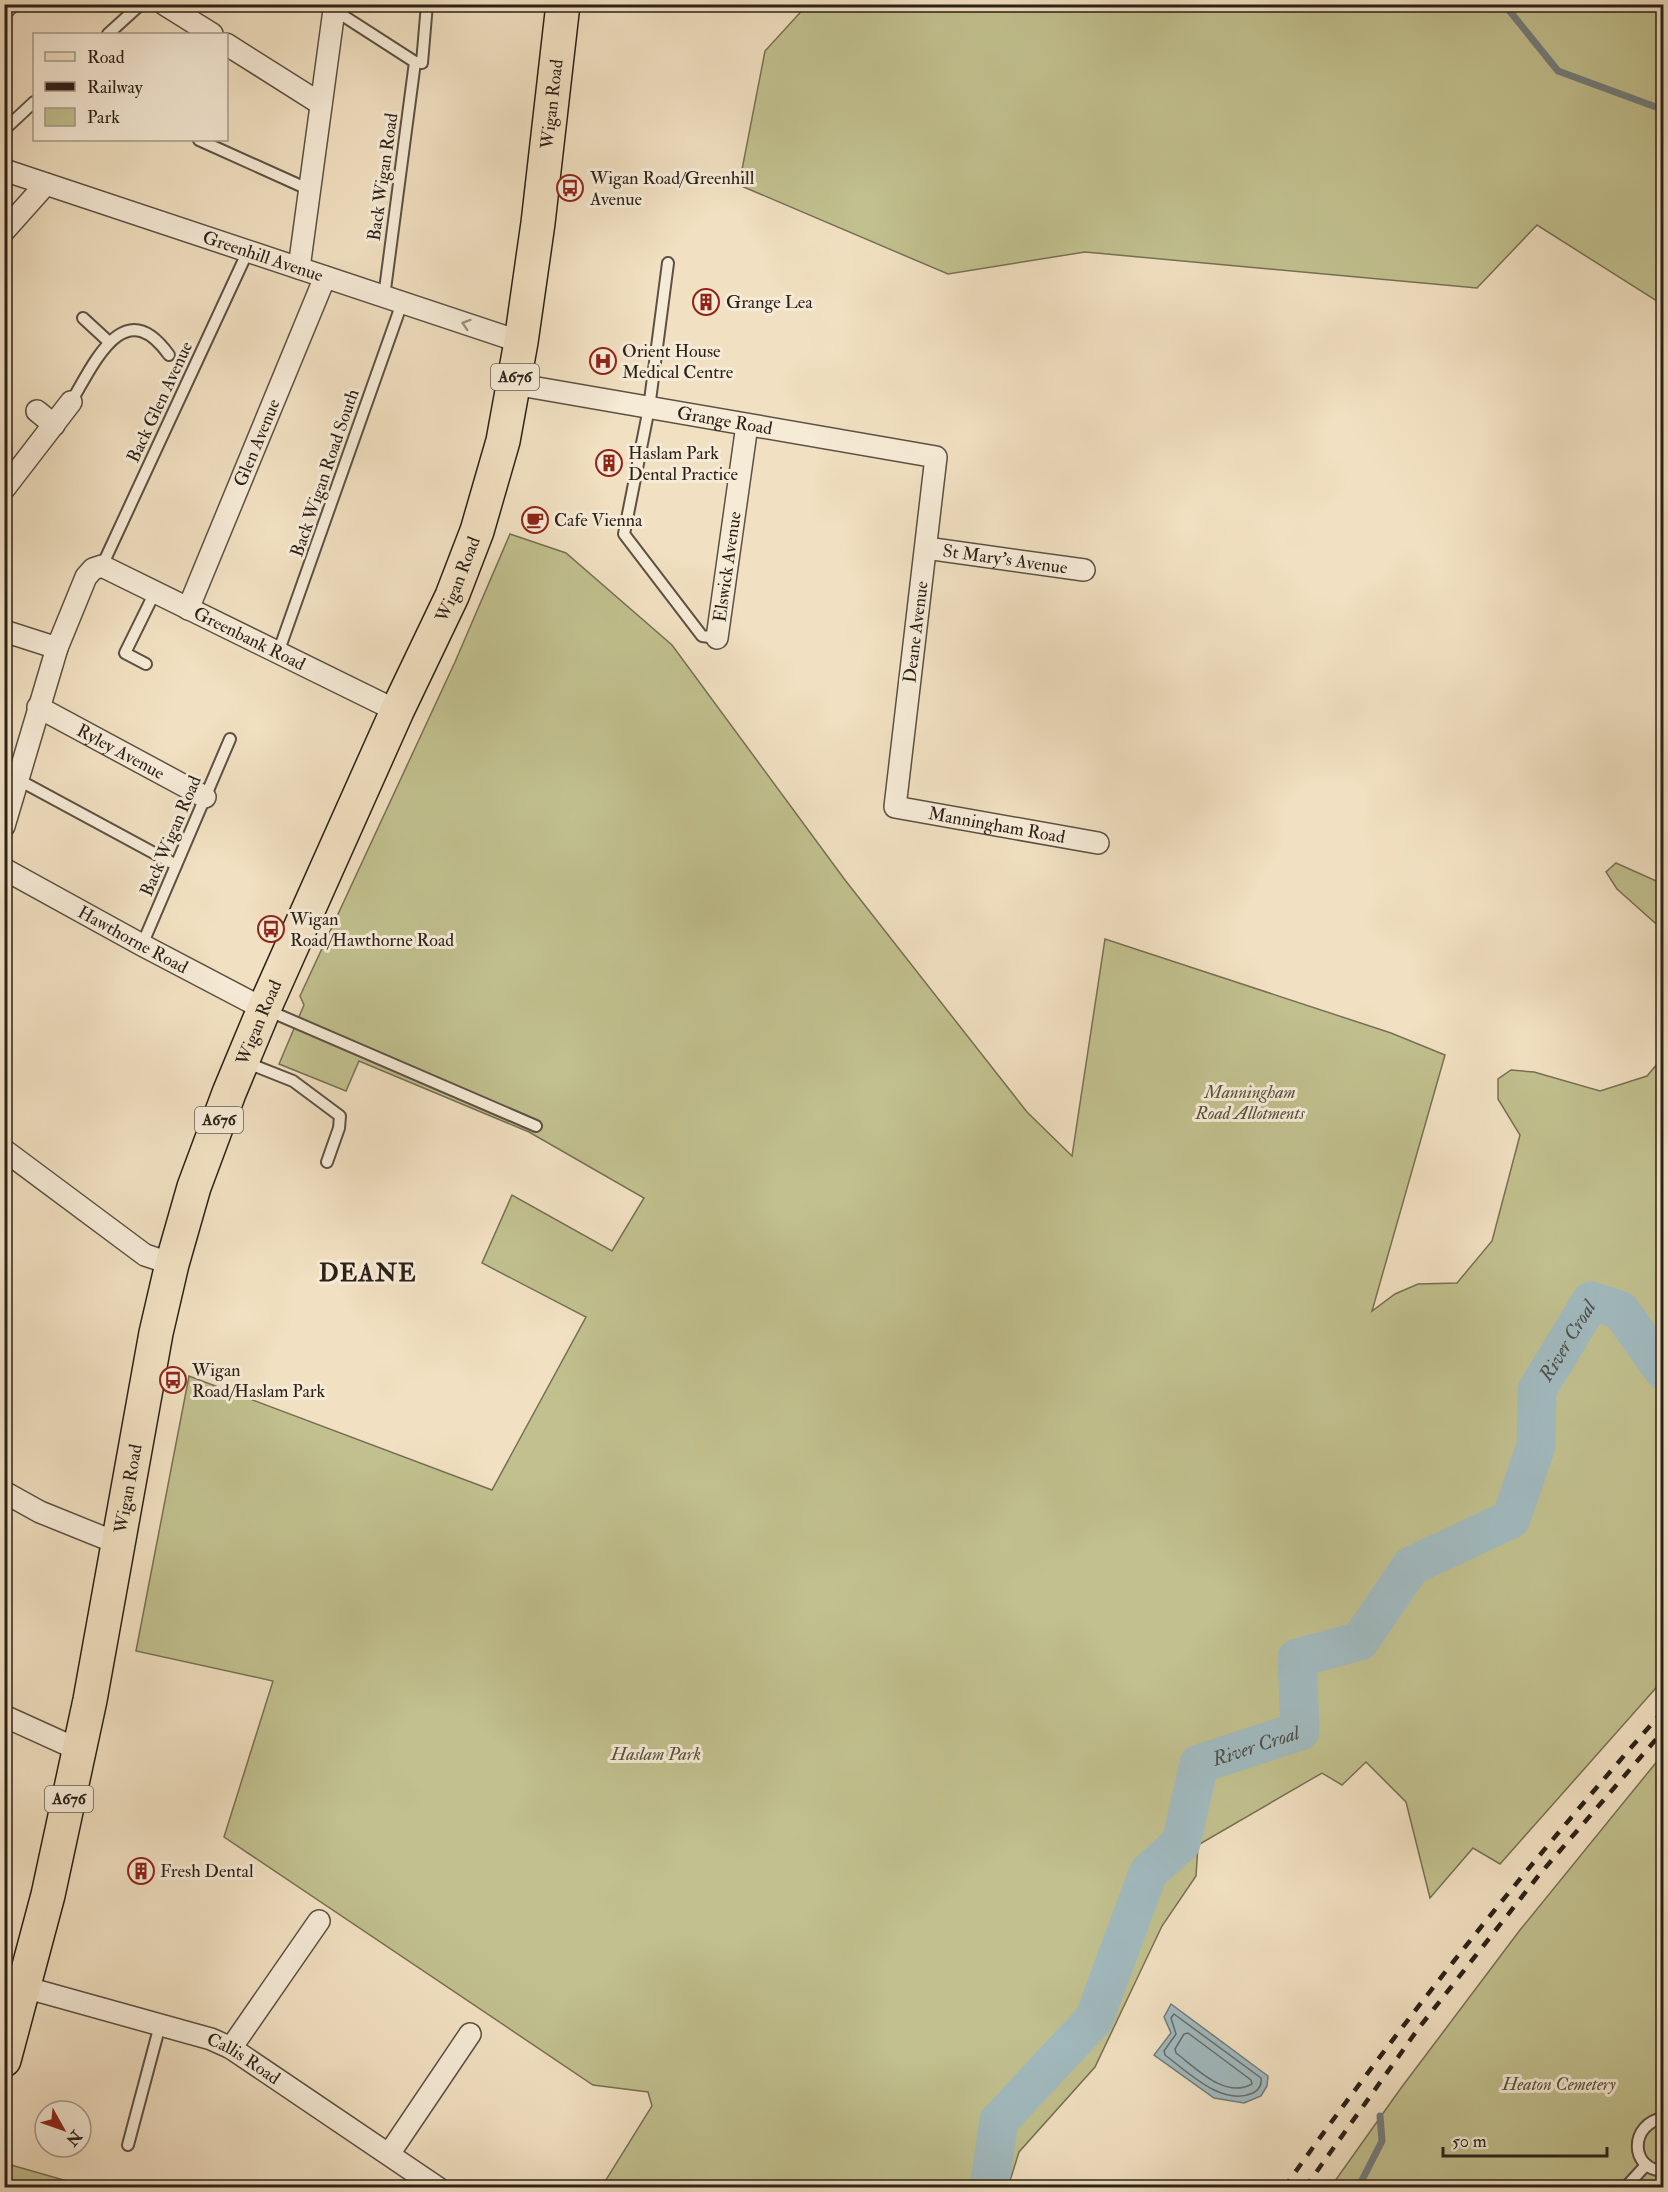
<svg xmlns="http://www.w3.org/2000/svg" width="1668" height="2192" font-family="'IM FELL Double Pica',serif">
<rect width="100%" height="100%" fill="#f1e0c1"/>
<filter id="stains"><feTurbulence type="fractalNoise" baseFrequency=".00333" numOctaves="4"/><feColorMatrix values="0 0 0 0 .2 0 0 0 0 .09 0 0 0 0 .02 0 0 0 .5 -.17"/></filter>
<radialGradient id="worn" r=".72"><stop offset=".6" stop-color="#630" stop-opacity="0"/><stop offset="1" stop-color="#630" stop-opacity=".3"/></radialGradient>
<g fill="#c1c08e" stroke="#767054" stroke-width="1.5">
<polygon points="807,5 1663,5 1663,305 1537,225 1477,288 1085,252 948,274 739,185 765,51"/>
<polygon points="510,534 566,553 672,645 845,880 1027,1112 1072,1156 1105,939 1391,1033 1445,1055 1372,1311 1395,1294 1418,1284 1457,1283 1492,1241 1520,1135 1498,1099 1498,1079 1511,1070 1534,1072 1600,1091 1647,1076 1663,1057 1663,1680 1500,1864 1473,1848 1430,1898 1406,1802 1366,1762 1342,1785 1322,1773 1198,1845 1196,1876 1162,1926 1095,2067 1019,2152 1008,2187 610,2187 604,2183 652,2106 648,2092 593,2085 224,1837 273,1681 136,1651 189,1376 492,1490 586,1317 482,1263 512,1195 612,1251 644,1198 529,1132 359,1061 346,1091 279,1064 304,1005 300,996 455,662"/>
<polygon points="1616,863 1663,884 1663,930 1617,889 1606,872"/>
<polygon points="1663,1754 1663,2187 1330,2188 1401,2088 1520,1930"/>
<polygon points="11,2165 88,2187 5,2187"/>
</g>
<polygon fill="#a1babf" stroke="#727d7d" stroke-width="1.5" points="1171,2004 1268,2076 1267,2086 1261,2096 1244,2103 1214,2098 1154,2055 1171,2033 1164,2017"/>
<g fill="none" stroke-linecap="round" stroke-linejoin="round">
<g stroke="#666e6c" stroke-width="1.5">
<path d="M 1174,2014 L 1261,2078 C 1262,2085 1259,2090 1253,2093 C 1222,2107 1188,2072 1165,2055 L 1164,2051 L 1176,2034 L 1171,2018 Z"/>
<path d="M 1188,2033 L 1251,2080 L 1252,2084 C 1225,2099 1197,2069 1176,2053 L 1175,2049 L 1184,2034 Z"/>
</g>
<g stroke="#727d7d" stroke-width="7">
<polyline points="1504,4 1558,71 1664,110"/>
<polyline points="1358,2188 1382,2141 1380,2116"/>
</g>
<path stroke="#a1babf" stroke-width="39" id="s1" d="M 989,2188 L 999,2121 L 1094,2019 L 1148,1873 L 1181,1843 L 1199,1764 L 1300,1731 L 1297,1658 L 1360,1641 L 1411,1566 L 1511,1519 L 1536,1446 L 1537,1390 L 1591,1301 L 1620,1310 L 1664,1371"/>
<defs>
<g id="lane">
<polyline points="325,4 415,62 422,63 427,4"/>
<polyline points="108,34 141,4"/>
<polyline points="4,130 34,102"/>
<polyline points="199,140 310,190"/>
<polyline points="668,263 649,408 624,534 702,636 717,638"/>
<polyline points="384,297 415,62"/>
<polyline points="83,318 109,342"/>
<path d="M 71,402 C 94,364 124,292 169,355"/>
<polyline points="102,566 248,251"/>
<polyline points="278,653 402,303"/>
<polyline points="146,664 125,653 155,592"/>
<polyline points="17,779 176,865"/>
<polyline points="142,945 230,739"/>
<polyline points="267,1010 536,1126"/>
<polyline points="245,1062 293,1081 340,1116 339,1128 327,1162"/>
<path d="M 1664,2118 C 1629,2123 1629,2170 1664,2171"/>
<polyline points="128,2145 160,2025"/>
<polyline points="1625,2188 1646,2165"/>
</g>
<g id="street">
<polyline points="164,4 212,34"/>
<polyline points="4,8 8,4"/>
<polyline points="226,44 321,104"/>
<path id="s2" d="M 4,170 L 521,342"/>
<polyline points="4,231 46,184"/>
<polyline points="299,268 334,10"/>
<path id="s3" d="M 514,384 L 936,457 L 895,807 L 1098,843"/>
<polyline points="37,411 54,425"/>
<polyline points="4,489 71,402"/>
<path id="s4" d="M 926,548 L 1084,570"/>
<path id="s5" d="M 188,609 L 325,277"/>
<polyline points="4,631 57,648"/>
<path id="s6" d="M 717,638 L 747,425"/>
<path id="s7" d="M 38,707 L 205,797"/>
<path id="s8" d="M 4,826 L 57,648 L 86,577 L 93,569 L 102,566 L 397,711"/>
<path id="s9" d="M 4,869 L 142,945 L 264,1009"/>
<polyline points="4,1150 145,1255 172,1264"/>
<polyline points="4,1492 40,1512 117,1543"/>
<polyline points="4,1716 79,1750"/>
<path id="s10" d="M 24,1987 L 211,2039 L 231,2048 L 438,2188"/>
<polyline points="231,2048 319,1921"/>
<polyline points="389,2154 470,2034"/>
</g>
<g id="primary">
<path id="s11" d="M 4,2060 L 48,1895 L 90,1700 L 156,1333 L 172,1264 L 194,1187 L 229,1093 L 264,1009 L 397,711 L 452,596 L 477,531 L 503,441 L 521,342 L 538,223 L 563,4"/>
</g>
</defs>
<use href="#lane" stroke="#5c5143" stroke-width="14"/>
<use href="#street" stroke="#5c5143" stroke-width="24"/>
<use href="#primary" stroke="#2b2119" stroke-width="36"/>
<use href="#lane" stroke="#f6ebd7" stroke-width="10"/>
<use href="#street" stroke="#f6ebd7" stroke-width="21"/>
<use href="#primary" stroke="#f1e0c1" stroke-width="33"/>
<g stroke="#2b2119" stroke-width="4.5" stroke-dasharray="10 10" stroke-linecap="butt">
<path d="M 1284,2188 C 1402,2021 1529,1863 1664,1710"/>
<polyline points="1305,2188 1418,2029 1539,1875 1664,1730"/>
</g>
</g>
<defs><path id="oneway-chevron" d="M-2-3.5L2.5 0L-2 3.5" fill="none" stroke-width="1.6" stroke-linecap="round" stroke-linejoin="round" transform="scale(1.5)"/></defs>
<use stroke="#9b9082" href="#oneway-chevron" transform="translate(466 324) rotate(-162)"/>
<defs>
<symbol id="bus-ring" viewBox="-11 -11 22 22"><circle r="9.5" fill="#f6ebd7" stroke="#8f2418" stroke-width="1.5"/><path d="M-5-6H5V4H4V6H2V4H-2V6H-4V4H-5ZM-3.5-4V0h7V-4ZM-3.5 1.2v1.5H-2V1.2ZM2 1.2v1.5H3.5V1.2Z" fill="#8f2418"/></symbol>
<symbol id="building-ring" viewBox="-11 -11 22 22"><circle r="9.5" fill="#f6ebd7" stroke="#8f2418" stroke-width="1.5"/><path d="M-4-6H4V6H1V3H-1V6H-4ZM-2.5-4.3h1.7v1.8h-1.7ZM.8-4.3h1.7v1.8H.8ZM-2.5-1h1.7V.8h-1.7ZM.8-1h1.7V.8H.8Z" fill="#8f2418"/></symbol>
<symbol id="hospital-ring" viewBox="-11 -11 22 22"><circle r="9.5" fill="#f6ebd7" stroke="#8f2418" stroke-width="1.5"/><path d="M-5-5h3v3.5h4V-5h3V5h-3V1.5h-4V5h-3Z" fill="#8f2418"/></symbol>
<symbol id="cafe-ring" viewBox="-11 -11 22 22"><circle r="9.5" fill="#f6ebd7" stroke="#8f2418" stroke-width="1.5"/><path d="M-5.5-4.5H6V0H3Q3 3.5 0 3.5H-2.5Q-5.5 3.5-5.5 0ZM3-3.2v2h1.7v-2ZM-6 4.5H4V6H-6Z" fill="#8f2418"/></symbol>
</defs>
<g fill-rule="evenodd">
<use href="#bus-ring" x="555" y="173" width="30" height="30"/>
<use href="#building-ring" x="691" y="287" width="30" height="30"/>
<use href="#hospital-ring" x="588" y="346" width="30" height="30"/>
<use href="#building-ring" x="594" y="448" width="30" height="30"/>
<use href="#cafe-ring" x="520" y="505" width="30" height="30"/>
<use href="#bus-ring" x="256" y="914" width="30" height="30"/>
<use href="#bus-ring" x="158" y="1365" width="30" height="30"/>
<use href="#building-ring" x="126" y="1856" width="30" height="30"/>
</g>
<g text-anchor="middle" dominant-baseline="central" stroke-width="6" stroke-linejoin="round" paint-order="stroke">
<g fill="#f6ebd7" stroke="#685e52" stroke-width="1.5">
<rect x="491" y="364" width="48" height="26" rx="4.5"/>
<rect x="195" y="1107" width="48" height="26" rx="4.5"/>
<rect x="45" y="1786" width="48" height="26" rx="4.5"/>
</g>
<g font-size="16" font-weight="bold" fill="#2b2119">
<text x="515" y="377">A676</text>
<text x="219" y="1120">A676</text>
<text x="69" y="1799">A676</text>
</g>
<g font-size="18" fill="#2b2119" stroke="#f6ebd7">
<text stroke="none"><textPath href="#s11" startOffset="2043">Wigan Road</textPath></text>
<text transform="translate(383 177) rotate(-82)">Back Wigan Road</text>
<text stroke="none"><textPath href="#s2" startOffset="273">Greenhill Avenue</textPath></text>
<text transform="translate(160 402) rotate(-65)">Back Glen Avenue</text>
<text stroke="none"><textPath href="#s3" startOffset="214">Grange Road</textPath></text>
<text stroke="none"><textPath href="#s5" startOffset="180">Glen Avenue</textPath></text>
<text transform="translate(325 473) rotate(-71)">Back Wigan Road South</text>
<text stroke="none"><textPath href="#s4" startOffset="80">St Mary's Avenue</textPath></text>
<text stroke="none"><textPath href="#s6" startOffset="72">Elswick Avenue</textPath></text>
<text stroke="none"><textPath href="#s11" startOffset="1557">Wigan Road</textPath></text>
<text transform="translate(916 632) rotate(-83)">Deane Avenue</text>
<text stroke="none"><textPath href="#s8" startOffset="447">Greenbank Road</textPath></text>
<text stroke="none"><textPath href="#s7" startOffset="94">Ryley Avenue</textPath></text>
<text stroke="none"><textPath href="#s3" startOffset="884">Manningham Road</textPath></text>
<text transform="translate(171 836) rotate(-67)">Back Wigan Road</text>
<text stroke="none"><textPath href="#s9" startOffset="147">Hawthorne Road</textPath></text>
<text stroke="none"><textPath href="#s11" startOffset="1071">Wigan Road</textPath></text>
<text stroke="none"><textPath href="#s11" startOffset="585">Wigan Road</textPath></text>
<text stroke="none"><textPath href="#s10" startOffset="232">Callis Road</textPath></text>
</g>
<g font-size="18" fill="#2b2119" stroke="#f6ebd7" text-anchor="start">
<text x="590" y="178">Wigan Road/Greenhill<tspan x="590" dy="21">Avenue</tspan></text>
<text x="726" y="302">Grange Lea</text>
<text x="622" y="351">Orient House<tspan x="622" dy="21">Medical Centre</tspan></text>
<text x="628" y="453">Haslam Park<tspan x="628" dy="21">Dental Practice</tspan></text>
<text x="554" y="520">Cafe Vienna</text>
<text x="290" y="919">Wigan<tspan x="290" dy="21">Road/Hawthorne Road</tspan></text>
<text x="192" y="1370">Wigan<tspan x="192" dy="21">Road/Haslam Park</tspan></text>
<text x="160" y="1871">Fresh Dental</text>
</g>
<g font-size="18" font-style="italic" fill="#58513c" stroke="#f6ebd7">
<text x="1250" y="1092">Manningham<tspan x="1250" dy="21">Road Allotments</tspan></text>
<text x="656" y="1754">Haslam Park</text>
<text x="1559" y="2084">Heaton Cemetery</text>
</g>
<g font-size="20" font-style="italic" fill="#4e4f4b" stroke="#f6ebd7">
<text stroke="none"><textPath href="#s1" startOffset="1125">River Croal</textPath></text>
<text stroke="none"><textPath href="#s1" startOffset="548">River Croal</textPath></text>
</g>
<g font-size="24" font-weight="bold" letter-spacing="1.5" fill="#2b2119" stroke="#f6ebd7">
<text x="368" y="1273">DEANE</text>
</g>
</g>
<rect width="1668" height="2192" fill="none" stroke="#f1e0c1" stroke-width="24"/>
<rect x="6" y="6" width="1656" height="2180" fill="none" stroke="#2b2119" stroke-width="3"/>
<rect x="12" y="12" width="1644" height="2168" fill="none" stroke="#2b2119" stroke-width="1.5"/>
<rect x="33" y="33" width="195" height="108" fill="#f6ebd7" stroke="#a59a8b" stroke-width="1.5"/>
<rect x="45" y="52" width="30" height="9" fill="#f1e0c1" stroke="#a59a8b" stroke-width="1.5"/>
<text x="87" y="63" font-size="18" fill="#2b2119">Road</text>
<rect x="45" y="82" width="30" height="9" fill="#2b2119" stroke="#a59a8b" stroke-width="1.5"/>
<text x="87" y="93" font-size="18" fill="#2b2119">Railway</text>
<rect x="45" y="108" width="30" height="18" fill="#c1c08e" stroke="#a59a8b" stroke-width="1.5"/>
<text x="87" y="123" font-size="18" fill="#2b2119">Park</text>
<g transform="translate(63 2129) rotate(130)"><circle r="28" fill="#f6ebd7" stroke="#a59a8b" stroke-width="1.5"/>
<path d="M0-4.5L10 22L0 15L-10 22Z" fill="#8f2418"/>
<text y="-9" font-size="16" font-weight="bold" text-anchor="middle" fill="#2b2119">N</text>
</g>
<path d="M1443 2147v9h164v-9" fill="none" stroke="#2b2119" stroke-width="3"/>
<text x="1452" y="2147" font-size="18" fill="#2b2119" stroke="#f6ebd7" stroke-width="4.5" paint-order="stroke">50 m</text>
<rect width="100%" height="100%" filter="url(#stains)"/>
<rect width="100%" height="100%" fill="url(#worn)"/>
</svg>
